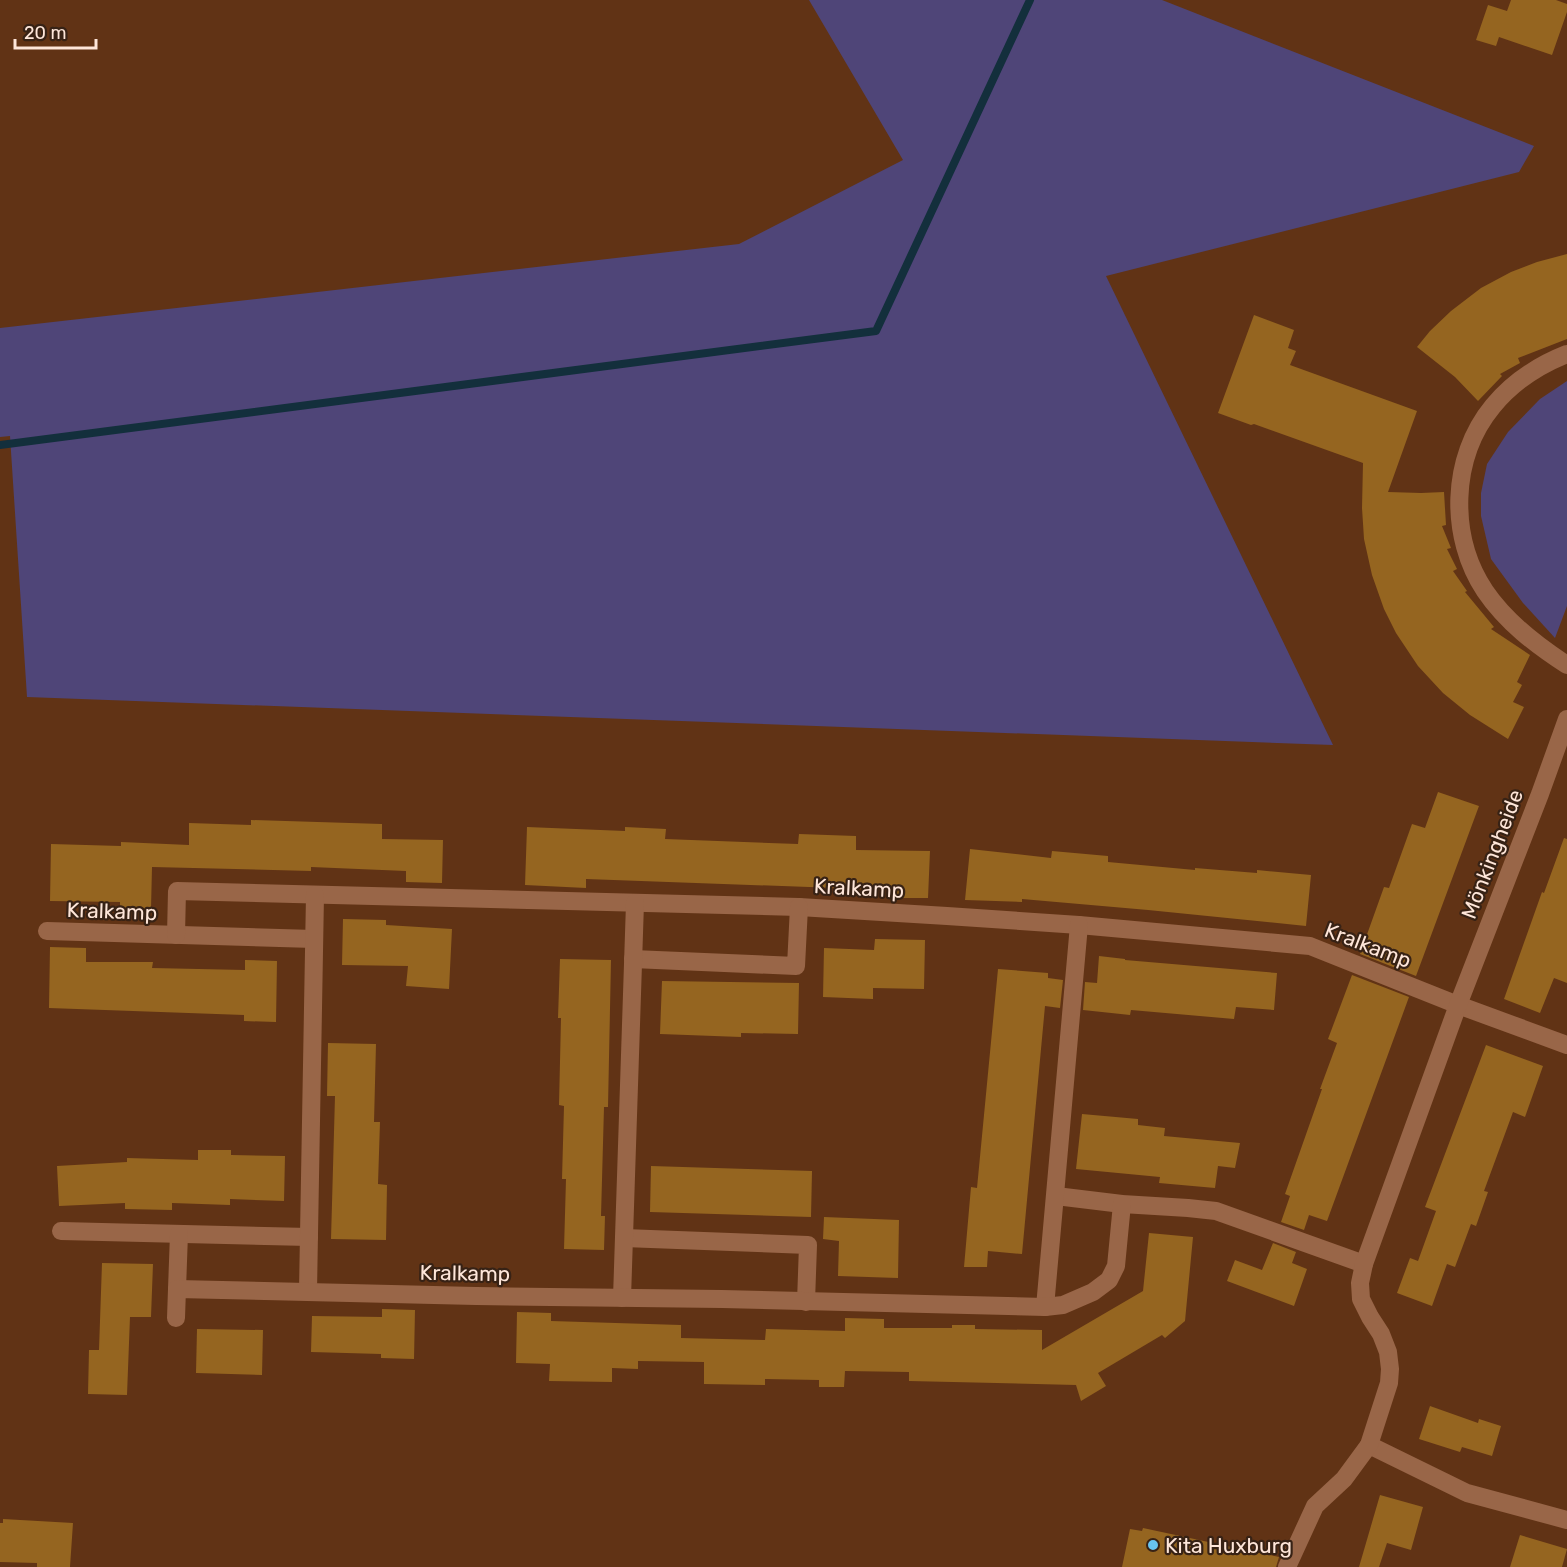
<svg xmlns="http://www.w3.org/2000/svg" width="1567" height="1567" font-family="Rubik,sans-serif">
<rect width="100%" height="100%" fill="#613315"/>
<g fill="#4f4578">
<polygon points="809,0 1162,0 1534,146 1519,172 1106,276 1333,745 27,697 10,436 0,437 0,328 739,244 903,160"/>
<polygon points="1567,381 1567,606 1555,638 1523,603 1491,559 1481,516 1481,493 1487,464 1508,432 1540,399"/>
</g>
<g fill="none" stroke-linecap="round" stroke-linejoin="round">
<polyline stroke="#132f3c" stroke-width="8" points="0,445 876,331 1030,0"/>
</g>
<g fill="#956520">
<polygon points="1511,0 1556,0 1567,4 1567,12 1552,55 1499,37 1496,46 1476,40 1488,5 1507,11"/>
<polygon points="1567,254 1567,339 1518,358 1520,363 1500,374 1502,376 1478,401 1455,377 1417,347 1430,331 1451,311 1481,288 1511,272 1537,262"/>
<polygon points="1254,315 1294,330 1288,348 1296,351 1290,365 1417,411 1388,492 1421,493 1444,492 1446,525 1442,526 1451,548 1447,549 1457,569 1453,571 1467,591 1465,592 1494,627 1491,629 1530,655 1517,682 1522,685 1513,702 1524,707 1508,739 1470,715 1443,693 1418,666 1396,633 1384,609 1372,575 1364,539 1362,508 1363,463 1254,424 1251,425 1218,413"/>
<polygon points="1438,792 1479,806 1416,976 1360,954 1384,887 1389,888 1412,824 1425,828"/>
<polygon points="251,820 382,824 382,839 443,840 442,883 406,882 406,871 311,867 311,871 152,867 151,909 120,908 120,902 50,901 51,844 121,846 121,842 189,845 189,823 251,825"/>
<polygon points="527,827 625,831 625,827 666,829 665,839 798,844 799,834 856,836 856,850 930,851 928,898 890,898 890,890 586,879 586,888 525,885"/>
<polygon points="1564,838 1567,839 1567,983 1554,978 1540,1013 1504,999 1542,892 1544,893"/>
<polygon points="970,849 1051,858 1052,851 1108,856 1108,862 1195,870 1195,868 1257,873 1257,870 1311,875 1306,926 1148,910 1022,899 1022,902 965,900"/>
<polygon points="343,919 386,920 386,925 452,929 449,989 406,986 408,966 342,965"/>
<polygon points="875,939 925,940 924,989 873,988 873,999 823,997 824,948 874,950"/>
<polygon points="50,947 86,948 86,962 153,962 152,968 245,970 245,960 277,961 276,1022 244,1021 244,1015 49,1008"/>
<polygon points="1099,956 1125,959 1125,960 1277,973 1274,1010 1236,1007 1234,1019 1131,1010 1130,1015 1083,1010 1085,982 1097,983"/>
<polygon points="560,959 611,960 608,1107 604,1107 601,1216 605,1216 604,1250 564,1249 566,1179 562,1179 564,1106 559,1105 561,1018 558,1018"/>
<polygon points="998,969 1048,973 1048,978 1063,980 1060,1008 1045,1006 1022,1254 988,1251 987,1267 964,1267 971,1187 977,1188"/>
<polygon points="1352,975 1409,997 1327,1221 1309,1215 1304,1230 1281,1222 1290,1196 1285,1194 1322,1089 1320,1089 1337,1043 1328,1039"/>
<polygon points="662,981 799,983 798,1034 741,1033 741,1037 660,1034"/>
<polygon points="328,1043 376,1044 374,1122 380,1122 378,1184 387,1185 386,1240 331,1239 335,1096 327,1096"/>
<polygon points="1486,1045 1543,1066 1525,1117 1513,1112 1484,1191 1488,1192 1476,1226 1471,1224 1455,1267 1447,1264 1432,1306 1397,1293 1410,1258 1418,1261 1436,1211 1425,1207"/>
<polygon points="1082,1114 1138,1119 1138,1125 1165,1128 1164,1136 1240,1143 1235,1168 1218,1166 1215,1188 1159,1183 1160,1177 1076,1169"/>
<polygon points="198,1150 231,1150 231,1155 285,1156 284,1201 230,1199 230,1205 172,1203 172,1210 125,1209 125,1203 59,1206 57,1166 127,1162 127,1158 198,1160"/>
<polygon points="651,1166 812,1171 811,1217 650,1212"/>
<polygon points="824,1217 899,1220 898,1278 838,1276 839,1241 823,1239"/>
<polygon points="1149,1233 1193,1237 1185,1321 1165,1338 1162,1335 1098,1373 1106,1386 1081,1401 1076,1385 909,1381 909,1372 845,1371 844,1387 819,1387 819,1380 765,1379 765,1385 704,1384 704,1362 638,1361 638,1369 612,1368 612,1382 549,1381 550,1364 516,1363 517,1312 551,1313 551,1321 681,1325 681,1338 765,1340 766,1329 845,1331 845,1318 884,1319 884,1328 952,1328 952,1325 975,1325 975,1329 1042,1330 1042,1350 1143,1291"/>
<polygon points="1273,1243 1296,1252 1292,1263 1307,1269 1294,1306 1227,1281 1235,1260 1262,1270"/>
<polygon points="102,1263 153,1264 151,1317 130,1317 127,1395 88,1394 89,1350 99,1350"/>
<polygon points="382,1309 415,1310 414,1359 381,1358 381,1354 311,1352 312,1316 382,1317"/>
<polygon points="197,1329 263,1330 262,1375 196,1373"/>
<polygon points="1430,1406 1478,1423 1479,1419 1501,1426 1492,1456 1462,1447 1460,1452 1419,1439"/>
<polygon points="1380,1495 1423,1507 1411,1550 1387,1543 1379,1567 1359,1567"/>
<polygon points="3,1519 73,1523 70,1567 37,1567 37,1563 0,1562 0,1523 3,1523"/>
<polygon points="1143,1528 1199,1540 1279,1557 1276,1567 1122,1567 1130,1529 1142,1531"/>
<polygon points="1520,1535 1567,1549 1562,1567 1510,1567"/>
</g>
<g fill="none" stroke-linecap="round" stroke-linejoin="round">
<g stroke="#996648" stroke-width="18">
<path d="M 1567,354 C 1539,365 1512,383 1493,406 C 1450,458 1449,537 1485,591 C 1506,622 1536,645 1567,665"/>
<polyline points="47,931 314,939"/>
<polyline points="176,935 177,891 799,907 947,916 1079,925 1310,946 1458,1005 1567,1045"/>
<polyline points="633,959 796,966 799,907"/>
<polyline points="1056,1196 1122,1204 1188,1208 1216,1211 1364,1264"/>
<polyline points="61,1231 309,1237"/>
<polyline points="624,1238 808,1245 806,1302"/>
<polyline points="177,1289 179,1234"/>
<polyline points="308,1291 315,895"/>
<polyline points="622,1298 635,903"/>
<polyline points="1045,1307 1079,925"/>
<polyline points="176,1318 177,1289 476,1296 722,1299 1045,1307 1063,1305 1093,1292 1109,1280 1116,1266 1122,1204"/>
<polyline points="1369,1445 1467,1493 1567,1520"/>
<polyline points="1287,1567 1315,1506 1344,1479 1369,1445 1389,1383 1390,1369 1388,1352 1381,1334 1370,1317 1361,1299 1360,1283 1364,1264 1458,1005 1540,794 1567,719"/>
</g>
</g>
<circle fill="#68c4f0" stroke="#372215" stroke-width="2" cx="1153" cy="1545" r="6"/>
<g text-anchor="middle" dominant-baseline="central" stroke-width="4.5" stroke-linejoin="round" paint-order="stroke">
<g font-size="21" fill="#fee6d9" stroke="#372215">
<text transform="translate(1492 854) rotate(-69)">Mönkingheide</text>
<text transform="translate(859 888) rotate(3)">Kralkamp</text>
<text transform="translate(112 911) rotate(2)">Kralkamp</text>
<text transform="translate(1368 945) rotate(21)">Kralkamp</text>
<text transform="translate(465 1273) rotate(1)">Kralkamp</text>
</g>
<g font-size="21" fill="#fee6d9" stroke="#372215" text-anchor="start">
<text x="1165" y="1545">Kita Huxburg</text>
</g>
</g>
<path d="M15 39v9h81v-9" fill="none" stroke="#fee6d9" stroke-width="3"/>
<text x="24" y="39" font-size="18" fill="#fee6d9" stroke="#372215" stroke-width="4.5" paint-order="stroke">20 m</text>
</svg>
